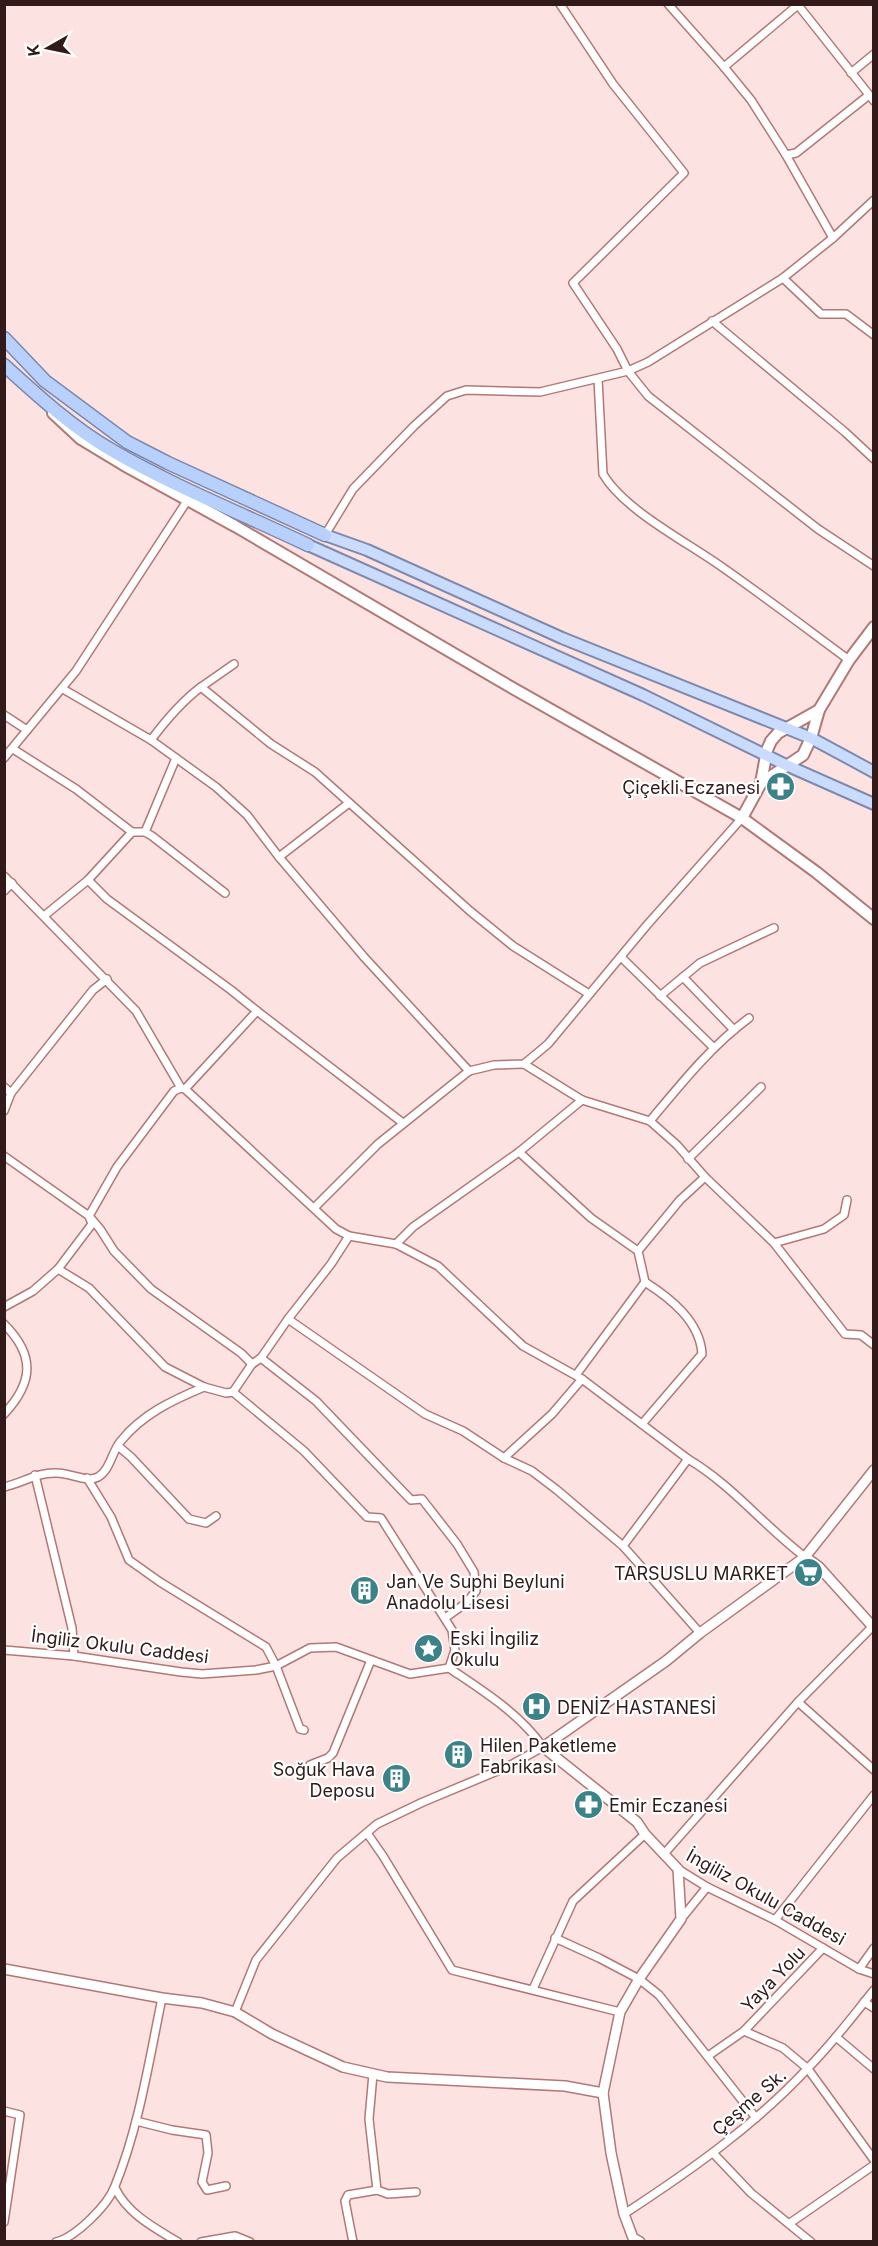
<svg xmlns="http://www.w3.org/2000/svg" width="878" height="2246" font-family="Inter,sans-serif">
<rect width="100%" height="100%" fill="#fce2e0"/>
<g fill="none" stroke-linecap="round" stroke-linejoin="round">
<defs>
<g id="minor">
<polyline points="560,4 613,84 684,173 573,283 617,349 628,371 648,396 818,529 874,566"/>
<polyline points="668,4 724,67 751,100 786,155 796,153 869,95"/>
<polyline points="798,5 874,101"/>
<polyline points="724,67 799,4"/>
<polyline points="851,73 874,54"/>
<polyline points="786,155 833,238"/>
<polyline points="783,278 821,314 846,314 874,335"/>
<polyline points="712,321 845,432 874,459"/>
<path d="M 598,379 L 603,474 C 624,510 687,542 722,567 C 765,597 807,629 849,660"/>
<polyline points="325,535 353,489 414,426 447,396 466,390 540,392 628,371 648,362 783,278 833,238 874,200"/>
<polyline points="201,687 234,664"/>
<polyline points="63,689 151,740 216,787 247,815 279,857 364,957 469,1071"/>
<polyline points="4,715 27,730"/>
<path d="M 151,740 C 166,720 181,702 201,687 L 271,744 L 315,772 L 470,911 L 513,946 L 589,994"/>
<polyline points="13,749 76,789 132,832"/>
<polyline points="4,758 76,671 187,501"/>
<polyline points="145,832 176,758"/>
<polyline points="279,857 349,803"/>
<path d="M 4,876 L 136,1011 L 181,1088 L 185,1089 L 336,1229 L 349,1236 L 396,1244 L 438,1266 L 523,1346 L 582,1379 L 688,1459 C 732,1485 764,1526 805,1557"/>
<polyline points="88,880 107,899 231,990 257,1011 403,1123"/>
<polyline points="4,891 12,883"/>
<polyline points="44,916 88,880 132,832 145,832 152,836 225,893"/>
<polyline points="622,958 714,1048"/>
<polyline points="683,977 734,1030"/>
<polyline points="660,996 700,963 774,928"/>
<polyline points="524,1064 582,1100 650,1121 677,1145 705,1177 774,1243 845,1334 861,1335 874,1345"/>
<polyline points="4,1087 11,1093"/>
<polyline points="185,1089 257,1011"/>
<polyline points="4,1111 11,1093 93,990 107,979"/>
<path d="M 650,1121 C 680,1085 711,1046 749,1018"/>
<polyline points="519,1152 591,1218 638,1251"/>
<polyline points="4,1156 89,1216 100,1229 114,1251 151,1289 241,1353 252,1364"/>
<polyline points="688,1159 761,1087"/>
<polyline points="315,1207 378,1144 469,1071 494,1065 524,1064 548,1044 647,925 742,818"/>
<polyline points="774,1243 824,1229 844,1215 847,1200"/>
<polyline points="396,1244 413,1227 519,1152 582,1100"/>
<polyline points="58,1269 92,1224 89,1216 117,1167 174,1091 181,1088"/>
<polyline points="4,1307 33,1291 58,1269 89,1288 165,1367 204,1387 226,1393 233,1392 252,1364 261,1358 288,1319 331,1264 349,1236"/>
<polyline points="288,1319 425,1414 463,1431 504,1458 532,1471 557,1490 623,1546 700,1633"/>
<path d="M 4,1324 C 35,1355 34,1382 4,1414"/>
<polyline points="261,1358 316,1401 411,1500 422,1499 457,1544 474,1572 476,1591 466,1603 445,1618"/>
<polyline points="576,1375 645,1282"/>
<polyline points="233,1392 304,1451 367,1517 381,1518 452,1630 455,1650 449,1668"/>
<path d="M 642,1424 L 702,1354 C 700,1321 670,1298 645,1282 L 638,1251 L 680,1200 L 705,1177"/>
<polyline points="118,1446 131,1457 189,1519 206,1523 216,1516"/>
<polyline points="504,1458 552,1414 582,1379"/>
<polyline points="35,1475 72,1628 74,1656"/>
<polyline points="87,1478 111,1517 129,1560 160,1582 266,1647 276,1666 300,1729 304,1730"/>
<path d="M 4,1487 C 23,1483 37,1472 57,1473 C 70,1473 87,1483 98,1477 C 110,1470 112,1452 120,1442 C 142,1414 173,1400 204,1387"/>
<polyline points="623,1546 688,1459"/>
<path d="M 4,1650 L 74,1656 L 181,1672 L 202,1674 L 256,1670 L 276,1666 L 310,1648 L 336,1647 L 410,1674 L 449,1668 C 483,1691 519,1713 543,1747 L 507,1767 L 423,1802 L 377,1824 L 337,1858 L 256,1960 L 235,2012"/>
<polyline points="798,1702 874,1770"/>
<polyline points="310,1765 328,1758 333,1753 371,1660"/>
<polyline points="367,1833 383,1856 452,1970 620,2012"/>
<polyline points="664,1854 798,1702 872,1627"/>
<polyline points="678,1869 707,1887 775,1920 859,1969 874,1974"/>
<polyline points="681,1919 707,1887"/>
<polyline points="775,1920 874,1795"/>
<polyline points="555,1938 599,1958 639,1979 659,1995 756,2118"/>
<polyline points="859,1969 874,1948"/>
<polyline points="533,1989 573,1901 645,1834"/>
<polyline points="864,2002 874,2008"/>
<polyline points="744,2031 823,1948"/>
<polyline points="836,2037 874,2069"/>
<polyline points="708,2056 744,2031 783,2048 808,2069 874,2160"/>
<polyline points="373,2074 369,2119 377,2190"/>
<polyline points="4,2111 20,2115 4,2222"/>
<polyline points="136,2121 172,2130 206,2135 208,2153 202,2182 207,2190 226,2186"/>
<polyline points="713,2153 751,2193 811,2242"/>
<path d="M 115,2188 C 128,2214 153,2227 178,2242"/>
<path d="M 624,2214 C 690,2171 754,2126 808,2068 C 832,2044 852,2017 874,1990"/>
<polyline points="790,2223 874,2165"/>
<path d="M 56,2242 C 76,2237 108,2205 115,2186 C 139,2127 149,2061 162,1998"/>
<polyline points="201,2242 235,2236 250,2242"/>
<polyline points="353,2242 345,2201 348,2195 377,2190 388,2194 416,2192"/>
</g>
<g id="tertiary">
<polyline points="805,1557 819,1567 874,1628"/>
<polyline points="4,1969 162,1998 202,2003 235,2012 272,2034 343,2067 387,2077 565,2086 603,2093"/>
<polyline points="640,2242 633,2238 624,2214 611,2153 603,2093 620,2012 639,1979 681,1919 678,1869 645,1834 637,1822 543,1747 666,1661 700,1633 805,1557 874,1470"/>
</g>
<g id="secondary">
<polyline points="53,413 81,439 124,465 235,526 509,686 742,818 816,872 874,919"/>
<polyline points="761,783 803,755 811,738 819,710 849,660 874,627"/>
<polyline points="742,818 761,783 767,750 771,741 778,733 819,710"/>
</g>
<g id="primary">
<polyline points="325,535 367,550 562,638 811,738 874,772"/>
<polyline points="308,545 643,695 786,765 874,804"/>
</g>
<g id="trunk">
<polyline points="4,338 45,381 127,442 168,463 325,535"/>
<path d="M 4,365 C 38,396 73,428 113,451 C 175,487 243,514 308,545"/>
</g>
</defs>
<use href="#minor" stroke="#b27876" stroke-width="10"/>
<use href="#tertiary" stroke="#b27876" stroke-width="12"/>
<use href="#secondary" stroke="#b27876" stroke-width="14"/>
<use href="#primary" stroke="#7e89ac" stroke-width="14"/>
<use href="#trunk" stroke="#7e89ac" stroke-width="15"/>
<use href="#minor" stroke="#fff" stroke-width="7"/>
<use href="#tertiary" stroke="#fff" stroke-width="9"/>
<use href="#secondary" stroke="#fff" stroke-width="10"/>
<use href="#primary" stroke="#cadcfd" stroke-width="10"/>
<use href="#trunk" stroke="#b8d0fc" stroke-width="12"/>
</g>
<defs>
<symbol id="pharmacy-disc" viewBox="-11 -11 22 22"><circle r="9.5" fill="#3b8389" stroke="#fff"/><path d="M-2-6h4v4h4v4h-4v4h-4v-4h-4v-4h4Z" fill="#fff"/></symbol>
<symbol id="supermarket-disc" viewBox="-11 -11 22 22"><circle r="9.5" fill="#3b8389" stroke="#fff"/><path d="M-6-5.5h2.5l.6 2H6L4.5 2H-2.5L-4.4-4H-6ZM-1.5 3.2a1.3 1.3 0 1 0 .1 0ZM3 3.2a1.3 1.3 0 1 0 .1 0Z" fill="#fff"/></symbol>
<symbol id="building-disc" viewBox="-11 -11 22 22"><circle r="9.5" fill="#3b8389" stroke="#fff"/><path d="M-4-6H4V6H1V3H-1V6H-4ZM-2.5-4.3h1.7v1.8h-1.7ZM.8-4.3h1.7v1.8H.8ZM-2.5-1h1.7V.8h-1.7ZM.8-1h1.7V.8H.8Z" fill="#fff"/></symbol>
<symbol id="sight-disc" viewBox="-11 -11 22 22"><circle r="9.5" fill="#3b8389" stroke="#fff"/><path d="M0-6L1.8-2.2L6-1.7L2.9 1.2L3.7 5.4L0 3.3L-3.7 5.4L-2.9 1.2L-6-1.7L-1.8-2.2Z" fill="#fff"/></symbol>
<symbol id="hospital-disc" viewBox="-11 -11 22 22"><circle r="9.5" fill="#3b8389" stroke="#fff"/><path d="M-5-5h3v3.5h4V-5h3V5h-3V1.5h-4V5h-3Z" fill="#fff"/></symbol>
</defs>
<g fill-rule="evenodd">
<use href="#pharmacy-disc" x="764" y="770" width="33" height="33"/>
<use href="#supermarket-disc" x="792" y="1556" width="33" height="33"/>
<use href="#building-disc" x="348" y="1574" width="33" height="33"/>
<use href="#sight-disc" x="412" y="1632" width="33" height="33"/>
<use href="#hospital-disc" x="520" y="1690" width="33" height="33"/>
<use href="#building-disc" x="442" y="1738" width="33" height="33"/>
<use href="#building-disc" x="380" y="1762" width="33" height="33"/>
<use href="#pharmacy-disc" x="572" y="1788" width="33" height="33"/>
</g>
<g text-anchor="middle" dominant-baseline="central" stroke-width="4.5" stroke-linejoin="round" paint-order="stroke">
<g font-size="18" fill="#311a19" stroke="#fff" text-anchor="start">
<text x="760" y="787" text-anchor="end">Çiçekli Eczanesi</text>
<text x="788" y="1573" text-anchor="end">TARSUSLU MARKET</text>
<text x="386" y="1581">Jan Ve Suphi Beyluni<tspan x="386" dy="21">Anadolu Lisesi</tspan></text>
<text x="450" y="1638">Eski İngiliz<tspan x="450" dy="21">Okulu</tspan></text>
<text x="557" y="1707">DENİZ HASTANESİ</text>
<text x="480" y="1745">Hilen Paketleme<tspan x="480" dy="21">Fabrikası</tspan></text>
<text x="375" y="1769" text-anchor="end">Soğuk Hava<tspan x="375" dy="21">Deposu</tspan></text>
<text x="609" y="1805">Emir Eczanesi</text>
</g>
<g font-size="18" fill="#311a19" stroke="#fff">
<text transform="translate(120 1646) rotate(7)">İngiliz Okulu Caddesi</text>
<text transform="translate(766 1897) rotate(29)">İngiliz Okulu Caddesi</text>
<text transform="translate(773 1979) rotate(-46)">Yaya Yolu</text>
<text transform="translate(749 2102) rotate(-41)">Çeşme Sk.</text>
</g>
</g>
<rect width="878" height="2246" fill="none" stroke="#311a19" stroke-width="12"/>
<g transform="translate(48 48) rotate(261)" stroke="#ffffff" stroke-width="4.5" paint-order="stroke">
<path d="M0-4.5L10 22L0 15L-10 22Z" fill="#311a19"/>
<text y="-9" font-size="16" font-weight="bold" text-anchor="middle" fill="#311a19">K</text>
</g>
</svg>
